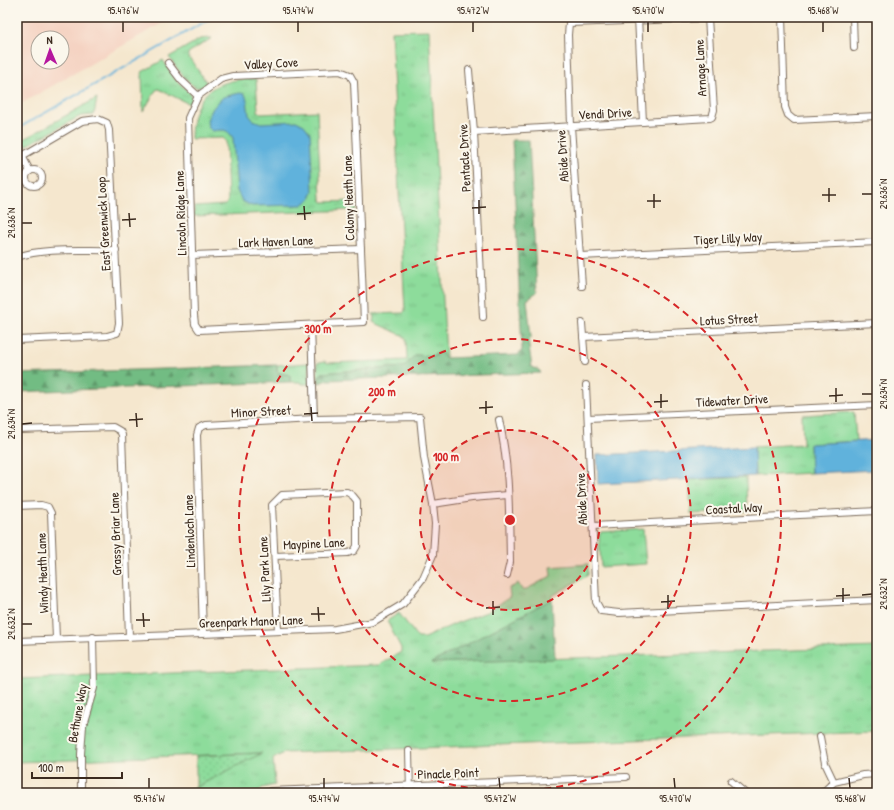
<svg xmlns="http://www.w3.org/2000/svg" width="894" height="810" font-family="'Patrick Hand',sans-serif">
<defs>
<pattern id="grass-tufts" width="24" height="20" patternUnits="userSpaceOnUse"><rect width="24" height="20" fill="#8ddc9b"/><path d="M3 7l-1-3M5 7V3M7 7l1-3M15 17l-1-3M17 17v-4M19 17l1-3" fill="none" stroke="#7bbd85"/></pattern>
<pattern id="forest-firs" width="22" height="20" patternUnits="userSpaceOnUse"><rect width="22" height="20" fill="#72bc83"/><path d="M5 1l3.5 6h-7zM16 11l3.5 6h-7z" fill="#5f996b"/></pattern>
<pattern id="park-dots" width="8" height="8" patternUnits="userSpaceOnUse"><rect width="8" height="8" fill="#8ddc9b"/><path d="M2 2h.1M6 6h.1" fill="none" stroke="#7bbd85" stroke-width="1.8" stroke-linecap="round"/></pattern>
</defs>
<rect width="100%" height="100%" fill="#fbf7ec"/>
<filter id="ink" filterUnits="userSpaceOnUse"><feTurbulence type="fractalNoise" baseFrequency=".025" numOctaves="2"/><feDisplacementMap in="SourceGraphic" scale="8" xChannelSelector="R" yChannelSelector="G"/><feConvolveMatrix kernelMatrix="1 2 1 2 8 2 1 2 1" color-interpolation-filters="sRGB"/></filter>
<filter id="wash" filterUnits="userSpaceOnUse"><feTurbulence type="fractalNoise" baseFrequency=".012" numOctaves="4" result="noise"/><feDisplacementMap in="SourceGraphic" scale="16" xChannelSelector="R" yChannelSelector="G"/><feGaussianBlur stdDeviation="0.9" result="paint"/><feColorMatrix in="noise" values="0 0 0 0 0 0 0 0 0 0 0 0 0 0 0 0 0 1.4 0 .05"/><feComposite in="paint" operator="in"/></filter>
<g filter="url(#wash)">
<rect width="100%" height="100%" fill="#f5e7ce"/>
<path fill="#f5d3c2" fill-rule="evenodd" d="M 17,17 L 164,17 L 164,22 L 17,106 ZM 38,38 L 62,38 L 62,62 L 38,62 Z"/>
<g fill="url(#grass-tufts)" stroke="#64835c">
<polygon points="429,30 446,358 441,352 431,356 415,355 404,367 322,373 319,377 320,383 318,383 317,363 324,361 328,363 407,360 406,339 404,336 373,322 374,318 373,314 403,313 405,311 391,31"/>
<path d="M 212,38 L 188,53 L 188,56 L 207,83 C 205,85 202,88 199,88 C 190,88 174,64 169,57 L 200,39 Z"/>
<polygon points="163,60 175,79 190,93 192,99 189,104 159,89 156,90 143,112 142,72"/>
<path d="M 256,79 L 258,111 L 261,114 L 317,111 L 321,199 L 323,202 L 355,201 L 356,210 L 194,216 L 194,207 L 225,205 L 228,202 L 226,141 L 223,138 L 191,139 C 191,113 200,88 228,82 C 237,79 247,79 256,79 Z"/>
<polygon points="97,98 94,115 81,116 75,119 17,151 17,143"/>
<polygon points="309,363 310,384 303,384 299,382 290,382 290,375 277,372 277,365"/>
<polygon points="854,412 856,441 810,444 811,473 755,476 754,447 803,444 802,415"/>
<polygon points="746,477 747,511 691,514 689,480"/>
<polygon points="643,529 646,564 601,567 599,536 601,532"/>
<polygon points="588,564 588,575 552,596 552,599 432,663 877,647 877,731 284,753 273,759 275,785 262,788 257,793 185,793 260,753 17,762 17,679 379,665 401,652 401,648 387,621 399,613 418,638 424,638 459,622 487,612 510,597 509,588 514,586 518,583 523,591 551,576 550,567"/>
</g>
<g fill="url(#forest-firs)" stroke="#567350">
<polygon points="512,140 529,140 537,293 527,300 531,337 528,340 532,367 539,370 541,373 327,380 320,383 319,377 322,373 404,367 415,355 431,356 441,352 446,358 518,355 522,350"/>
<polygon points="277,365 277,372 290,375 290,382 17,392 17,374"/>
<polygon points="552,599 555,659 431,663"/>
</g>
<polygon fill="url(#park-dots)" stroke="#64835c" points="262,753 196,787 196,756"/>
<g fill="#61b2dc" stroke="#4e6e7d">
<path d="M 240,93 L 245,94 L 247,100 L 249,115 L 253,120 L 261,123 L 296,121 L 304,125 L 310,133 L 313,191 L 310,199 L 302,205 L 252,206 L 242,201 L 237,191 L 233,138 C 227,128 223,130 212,131 L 208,127 L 207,120 L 213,108 L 223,97 Z"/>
<polygon points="877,440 877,470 811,473 810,444"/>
<polygon points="754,447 755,476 598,484 597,455"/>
</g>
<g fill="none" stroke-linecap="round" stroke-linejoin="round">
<polyline stroke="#61b2dc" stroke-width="2" points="17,129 213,17"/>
</g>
</g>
<g filter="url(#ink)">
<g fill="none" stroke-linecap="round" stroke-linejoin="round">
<defs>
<g id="minor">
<polyline points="638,17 643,122"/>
<polyline points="782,17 785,107 788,115 794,120 877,116"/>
<polyline points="853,17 854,48"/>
<polyline points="168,63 181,80 198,96"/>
<polyline points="469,70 474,132 483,317"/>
<polygon points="340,71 350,75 354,82 364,322 199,330 195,324 194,315 188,118 198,96 221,79 233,76"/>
<polyline points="474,132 710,118 712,117 714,110 708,18 569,23 568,35 571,126 582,286"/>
<polyline points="22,156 30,171"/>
<polyline points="17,159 82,121 98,119 107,123 109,130 119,323 117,333 107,336 17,340"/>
<circle cx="34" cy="178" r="8"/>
<polyline points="192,255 361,249"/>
<polyline points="580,256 877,242"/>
<path d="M 17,257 C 45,247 86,251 116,250"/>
<polyline points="582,323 585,362"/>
<polyline points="311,325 314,419"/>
<polyline points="583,337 877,323"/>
<polyline points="586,385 596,602 601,611 619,613 877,600"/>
<polyline points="588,418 877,405"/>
<path d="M 499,420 C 510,466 509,515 510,562 L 507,575"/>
<polyline points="17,430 113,427 120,431 122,435 129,637"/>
<polyline points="433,504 472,498 508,495"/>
<polyline points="17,506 41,505 48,507 51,513 56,639"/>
<polyline points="593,526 877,511"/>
<polyline points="275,556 348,553 354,551 357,546 357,501 353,496 347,492 282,495 272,505 278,631"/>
<polyline points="17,641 335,629 373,622 403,604 423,578 433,555 435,524 433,504 424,458 420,417 314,419 206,425 199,428 197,435 203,634"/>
<polyline points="820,737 825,763 834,782"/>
<polyline points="409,751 410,793"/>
<polyline points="731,781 745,793"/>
<polyline points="81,793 81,754 83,725 94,688 93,637"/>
<polyline points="264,793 270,791 626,777"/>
<polyline points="822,793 834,782 863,775 877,774"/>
</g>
</defs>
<use href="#minor" stroke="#7c6c5c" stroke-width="8"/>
<use href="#minor" stroke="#fff" stroke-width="6"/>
</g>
</g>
<path fill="none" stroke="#3b2a1e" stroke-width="1.5" d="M 123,22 L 123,32M 298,22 L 298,32M 473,22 L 473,32M 648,22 L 648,32M 823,22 L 823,32M 829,188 L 829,202M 654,194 L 654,208M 862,194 L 872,194M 822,195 L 836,195M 479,200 L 479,214M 647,201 L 661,201M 304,206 L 305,220M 472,208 L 486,207M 129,213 L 130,227M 297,214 L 311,213M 122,220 L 136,219M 22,223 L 32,223M 836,388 L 836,402M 661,394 L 661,408M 862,394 L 872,394M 829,396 L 843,395M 486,401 L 486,414M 654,402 L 668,401M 311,407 L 312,421M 479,408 L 493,407M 136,413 L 137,427M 304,414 L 318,413M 129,420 L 143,419M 22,424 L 32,423M 843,588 L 843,602M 668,595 L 668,609M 862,595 L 872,594M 836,596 L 850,595M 493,601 L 493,615M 661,602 L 675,601M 318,607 L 319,621M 486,608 L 500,607M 143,613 L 144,627M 311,614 L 325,614M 136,620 L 150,620M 22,624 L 32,624M 149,778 L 149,788M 324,778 L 324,788M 499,778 L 500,788M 674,778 L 675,788M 849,778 L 850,788"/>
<circle cx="510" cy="520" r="90" fill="#d62828" fill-opacity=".12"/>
<g fill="none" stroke="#d62828" stroke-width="2" stroke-dasharray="7 5">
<circle cx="510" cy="520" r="90"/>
<circle cx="510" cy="520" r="181"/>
<circle cx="510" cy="520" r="271"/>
</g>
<g text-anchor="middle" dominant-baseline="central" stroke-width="4" stroke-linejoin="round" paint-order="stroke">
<g font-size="13" fill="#3b2a1e" stroke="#fbf7ec">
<text transform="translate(271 63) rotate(-3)">Valley Cove</text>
<text transform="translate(700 68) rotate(-93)">Arnage Lane</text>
<text transform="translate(605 113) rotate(-3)">Vendi Drive</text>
<text transform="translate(562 156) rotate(-94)">Abide Drive</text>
<text transform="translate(464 158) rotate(-93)">Pentacle Drive</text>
<text transform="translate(348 198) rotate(-92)">Colony Heath Lane</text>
<text transform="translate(180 213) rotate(-92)">Lincoln Ridge Lane</text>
<text transform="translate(103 224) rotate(-93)">East Greenwick Loop</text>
<text transform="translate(728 238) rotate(-3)">Tiger Lilly Way</text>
<text transform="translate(276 241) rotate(-2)">Lark Haven Lane</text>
<text transform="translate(729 319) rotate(-3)">Lotus Street</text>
<text transform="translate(732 400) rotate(-3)">Tidewater Drive</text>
<text transform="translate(261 411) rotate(-3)">Minor Street</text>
<text transform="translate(581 499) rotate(-93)">Abide Drive</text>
<text transform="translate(734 508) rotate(-3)">Coastal Way</text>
<text transform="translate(189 531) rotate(-92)">Lindenloch Lane</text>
<text transform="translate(115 534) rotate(-92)">Grassy Briar Lane</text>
<text transform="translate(314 543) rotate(-3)">Maypine Lane</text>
<text transform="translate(264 569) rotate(-93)">Lily Park Lane</text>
<text transform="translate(42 573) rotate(-92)">Windy Heath Lane</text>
<text transform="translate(251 621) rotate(-2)">Greenpark Manor Lane</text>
<text transform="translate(77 713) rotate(-80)">Bethune Way</text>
<text transform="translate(448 773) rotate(-2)">Pinacle Point</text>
</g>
</g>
<circle cx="510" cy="520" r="6" fill="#d62828" stroke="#fbf7ec" stroke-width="2"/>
<g font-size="12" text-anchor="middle" font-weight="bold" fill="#d62828" stroke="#fbf7ec" stroke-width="4" stroke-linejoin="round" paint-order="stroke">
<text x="318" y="333">300 m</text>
<text x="382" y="396">200 m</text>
<text x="446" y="461">100 m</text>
</g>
<rect width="894" height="810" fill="none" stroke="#fbf7ec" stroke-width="44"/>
<g transform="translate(50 50) rotate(358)"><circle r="19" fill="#fbf7ec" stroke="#aea59a"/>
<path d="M0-3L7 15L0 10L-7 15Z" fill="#b5179e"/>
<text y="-6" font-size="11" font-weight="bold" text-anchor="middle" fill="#3b2a1e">N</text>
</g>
<path d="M32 772v6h90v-6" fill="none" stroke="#3b2a1e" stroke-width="2"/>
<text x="38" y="772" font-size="12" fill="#3b2a1e" stroke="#fbf7ec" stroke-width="3" paint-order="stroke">100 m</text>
<rect x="22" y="22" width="850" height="766" fill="none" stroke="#3b2a1e" stroke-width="1.5"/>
<g font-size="10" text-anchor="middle" fill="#3b2a1e">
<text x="123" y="14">95.476°W</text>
<text x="298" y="14">95.474°W</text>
<text x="473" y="14">95.472°W</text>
<text x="648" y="14">95.470°W</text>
<text x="823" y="14">95.468°W</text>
<text transform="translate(883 194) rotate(-90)" y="4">29.636°N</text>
<text transform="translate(11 223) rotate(-90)" y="4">29.636°N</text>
<text transform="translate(883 394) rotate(-90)" y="4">29.634°N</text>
<text transform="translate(11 424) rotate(-90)" y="4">29.634°N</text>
<text transform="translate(883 594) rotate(-90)" y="4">29.632°N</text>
<text transform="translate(11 624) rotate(-90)" y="4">29.632°N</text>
<text x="149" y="802">95.476°W</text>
<text x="324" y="802">95.474°W</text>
<text x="500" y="802">95.472°W</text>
<text x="675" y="802">95.470°W</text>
<text x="850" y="802">95.468°W</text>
</g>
</svg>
